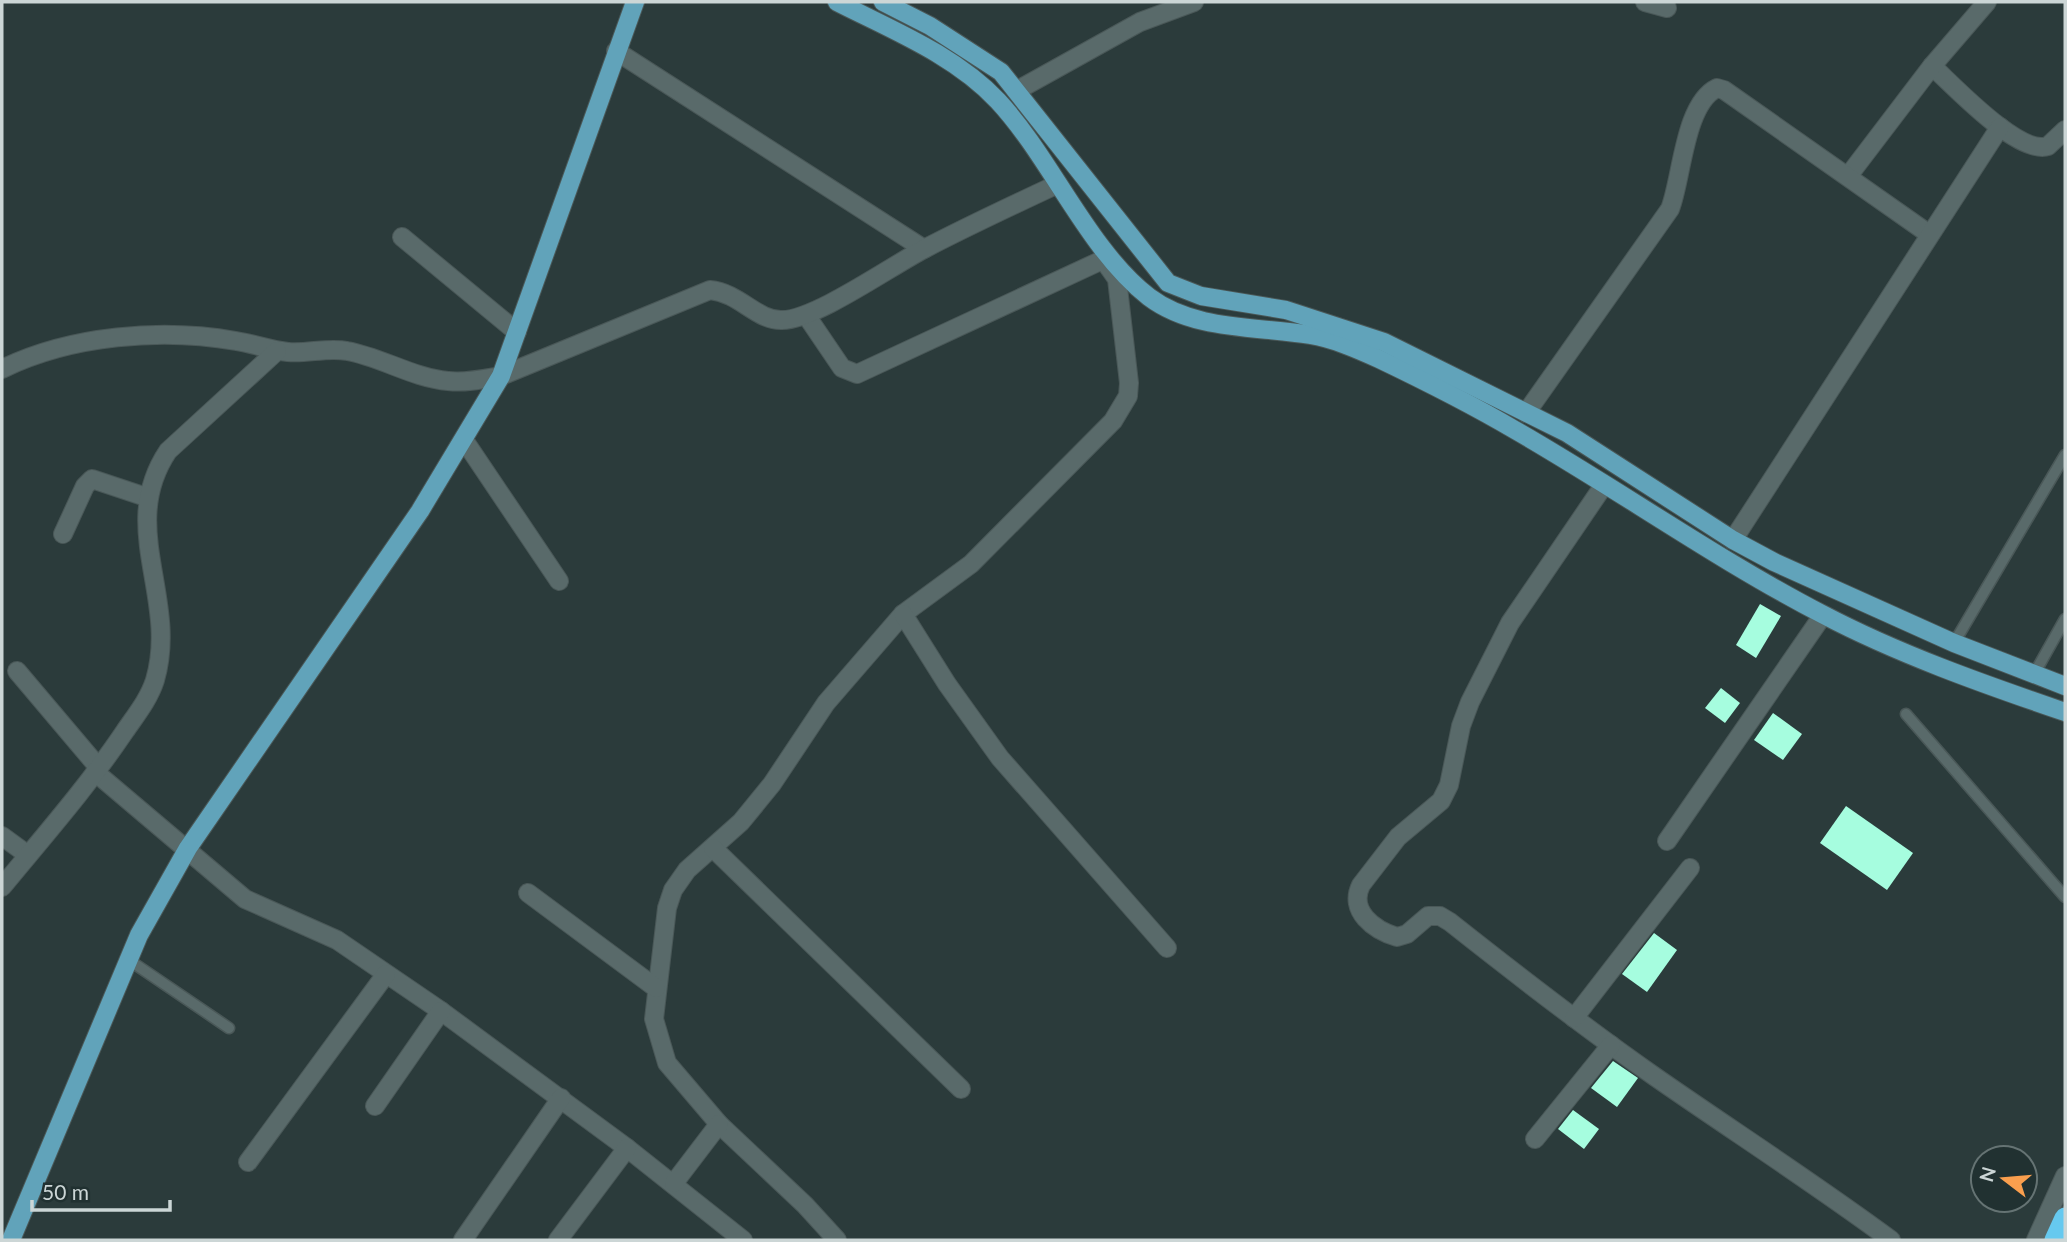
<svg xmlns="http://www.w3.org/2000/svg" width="2067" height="1242" font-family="Lato,sans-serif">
<rect width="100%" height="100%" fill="#2b3b3b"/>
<g fill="#a6fddf">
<polygon points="1760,604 1781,616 1756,658 1736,645"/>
<polygon points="1721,688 1740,703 1725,723 1705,708"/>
<polygon points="1773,713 1802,734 1783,760 1754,740"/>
<polygon points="1846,806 1913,853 1887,890 1820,843"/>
<polygon points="1654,933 1677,950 1647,992 1622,974"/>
<polygon points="1613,1061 1638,1078 1617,1107 1591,1088"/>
<polygon points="1573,1110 1599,1129 1584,1149 1558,1129"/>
</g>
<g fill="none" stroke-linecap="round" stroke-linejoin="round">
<defs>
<g id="lane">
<polyline points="1954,643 2065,455"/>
<polyline points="2033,676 2065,619"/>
<polyline points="1906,714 2065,897"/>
<polyline points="129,960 229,1028"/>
</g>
<g id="street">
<polyline points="1645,2 1667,8"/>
<polyline points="616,51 924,249"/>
<path d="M 1932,66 C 1953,85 2019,156 2048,146 L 2065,130"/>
<polyline points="1016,91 1140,22 1194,2"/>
<polyline points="1849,175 1932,66 1987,2"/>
<polyline points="402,237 517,332"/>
<polyline points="806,315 842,368 857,374 1098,262 1105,262 1117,279 1129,383 1128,396 1113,421 971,564 903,614 826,703 772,784 741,822 687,870 673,890 667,908 654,1019 667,1063 719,1124 805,1205 837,1240"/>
<path d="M 2,369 C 71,335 162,328 236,341 C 254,344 271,350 288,352 C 307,354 328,347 347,351 C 381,357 413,378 448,381 C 466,383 484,379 501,376 L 710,290 C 740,293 757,321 782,320 C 815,320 891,266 924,249 C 968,226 1013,205 1058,184"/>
<path d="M 1526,413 L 1670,209 C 1682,179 1684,104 1717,88 L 1724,90 L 1929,234"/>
<polyline points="464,440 559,581"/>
<path d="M 1604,485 L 1510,623 L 1470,702 L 1461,726 L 1449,785 L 1441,801 L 1398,837 L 1361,885 C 1348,911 1374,930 1397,937 L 1407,934 L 1428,916 L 1440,916 L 1450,922 C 1517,975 1584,1027 1654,1076 C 1733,1131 1814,1183 1891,1240"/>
<polyline points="63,534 85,486 92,479 146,497"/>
<polyline points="1733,540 2000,127"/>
<polyline points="903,614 947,684 1000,758 1167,948"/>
<polyline points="17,671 99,768"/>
<polyline points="95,772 245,899 337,940 441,1011 627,1148 743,1240"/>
<polyline points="2,836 28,855"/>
<polyline points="1667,841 1823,615"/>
<polyline points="713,848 961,1089"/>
<path d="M 2,887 C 44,836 88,786 125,731 C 136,715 149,699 155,680 C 179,598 117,527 168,451 L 277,351"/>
<polyline points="528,893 656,988"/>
<polyline points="1574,1018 1690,868"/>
<polyline points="375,1106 441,1011"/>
<polyline points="1535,1139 1611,1045"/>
<polyline points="248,1162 386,974"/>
<polyline points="674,1183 719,1124"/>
<polyline points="463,1240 561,1098"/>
<polyline points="558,1240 627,1148"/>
<polyline points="2036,1240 2065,1176"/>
</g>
<g id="primary">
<path d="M 837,2 C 892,30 955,55 998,101 C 1051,158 1088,250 1149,297 C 1194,331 1257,326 1310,335 C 1334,339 1357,349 1379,359 C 1425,381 1471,404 1515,430 C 1618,489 1716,559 1822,614 C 1898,654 1983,684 2065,712"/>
<polyline points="883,2 930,26 1001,72 1168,283 1201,296 1286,310 1384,342 1567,433 1733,540 1774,562 1954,643 2065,686"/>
<polyline points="11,1240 139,935 188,848 420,511 501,376 635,2"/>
</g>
<polyline id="highway" points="2055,1240 2065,1218"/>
</defs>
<use href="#lane" stroke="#4a5858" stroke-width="13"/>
<use href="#street" stroke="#4a5858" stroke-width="20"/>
<use href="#primary" stroke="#4a5858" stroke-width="20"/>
<use href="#highway" stroke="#4a5858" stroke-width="24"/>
<use href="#lane" stroke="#596a6a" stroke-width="10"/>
<use href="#street" stroke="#596a6a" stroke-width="18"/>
<use href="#primary" stroke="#61a3ba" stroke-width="18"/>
<use href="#highway" stroke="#66c9ef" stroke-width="21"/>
</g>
<rect width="2067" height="1242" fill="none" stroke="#ccd6d6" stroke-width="7"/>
<g transform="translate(2004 1179) rotate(286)"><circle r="33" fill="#213131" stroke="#657373" stroke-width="2"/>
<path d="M0-5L12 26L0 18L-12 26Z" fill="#fa9f4e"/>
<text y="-10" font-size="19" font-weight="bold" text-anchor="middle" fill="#ccd6d6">N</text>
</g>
<path d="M32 1200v10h138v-10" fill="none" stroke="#ccd6d6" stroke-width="3.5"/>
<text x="42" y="1200" font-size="21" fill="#ccd6d6" stroke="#213131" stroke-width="5" paint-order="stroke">50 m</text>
</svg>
